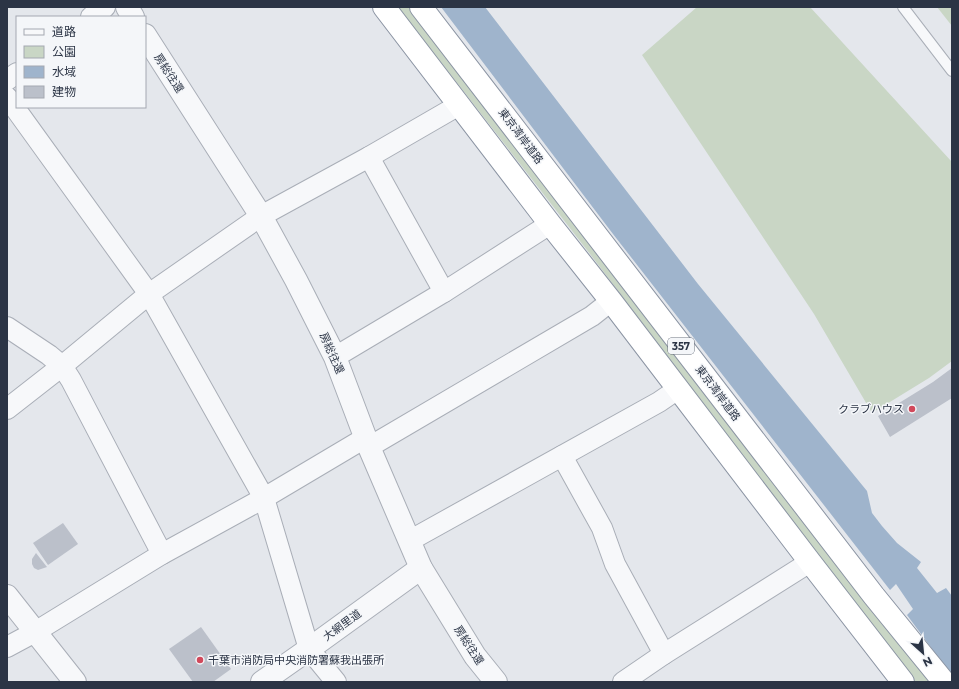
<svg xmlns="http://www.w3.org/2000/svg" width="959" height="689" font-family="Montserrat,'Noto Sans JP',sans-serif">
<rect width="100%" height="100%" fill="#e4e7ec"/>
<g fill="#c9d6c5">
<polygon points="398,7 412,7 932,682 915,682 590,254"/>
<polygon points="697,7 810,7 952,162 952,361 929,378 872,413 814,314 642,55"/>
<polygon points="937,7 952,7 952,26"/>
</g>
<polygon fill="#9fb4cc" points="441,7 485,7 698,284 867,491 872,513 882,526 897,543 921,562 917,568 937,593 946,588 952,596 952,676 907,615 913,609 896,584 890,590 613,234"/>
<g fill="#bbc0ca">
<polygon points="952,368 952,398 890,437 878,416 933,382"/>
<polygon points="63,523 78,544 48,565 33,543"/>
<polygon points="36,553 47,567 38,570 34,568 32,564 32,559"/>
<polygon points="201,627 231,669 213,682 193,682 169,649"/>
</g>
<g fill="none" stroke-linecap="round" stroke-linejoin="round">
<defs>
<polyline id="service" points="903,7 952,71"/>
<g id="minor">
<polyline points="91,17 105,7"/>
<polyline points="7,80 17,73"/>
<polyline points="7,97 149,294 264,498 309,649 336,682"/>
<polyline points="369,157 444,292"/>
<polyline points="7,327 49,355 62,366 71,380 162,554"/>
<polyline points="335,357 444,292 550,224"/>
<polyline points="7,409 62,366 149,294 261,216 369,157 459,105"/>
<polyline points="369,447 592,316 611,301"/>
<polyline points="562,456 602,528 615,564 664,654"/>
<polyline points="409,541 659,402 678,389"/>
<polyline points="7,647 35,632 162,554 264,498 365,438"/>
<polyline points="623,682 664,654 810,562"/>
</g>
<g id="tertiary">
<polyline points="127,7 133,17"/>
<polyline points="145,35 261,216 296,280 335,357 369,447 421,568 475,656 496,682"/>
<polyline points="7,596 75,682"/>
<polyline points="262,682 309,649 421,568"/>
</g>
<g id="trunk">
<polyline points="384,7 550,224 611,301 810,562 903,682"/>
<polyline points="421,7 874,596 944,682"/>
</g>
</defs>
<use href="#service" stroke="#a9aeb7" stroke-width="12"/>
<use href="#minor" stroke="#a9aeb7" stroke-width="22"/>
<use href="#tertiary" stroke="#a9aeb7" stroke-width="24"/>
<use href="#trunk" stroke="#8b94a3" stroke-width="24"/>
<use href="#service" stroke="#f7f8fa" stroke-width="10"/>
<use href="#minor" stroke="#f7f8fa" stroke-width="20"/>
<use href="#tertiary" stroke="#f7f8fa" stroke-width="22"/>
<use href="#trunk" stroke="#fff" stroke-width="22"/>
</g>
<g fill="#d1495b" stroke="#f4f6f9" stroke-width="1.5">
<circle cx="912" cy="409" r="4"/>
<circle cx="200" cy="660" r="4"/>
</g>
<g text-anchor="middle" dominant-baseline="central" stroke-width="3" stroke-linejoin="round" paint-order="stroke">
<rect fill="#f4f6f9" stroke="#676e7b" stroke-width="1" x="668" y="338" width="26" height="16" rx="3"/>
<g font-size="10" font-weight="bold" fill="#2b3445">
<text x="681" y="346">357</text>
</g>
<g font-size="11" fill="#2b3445" stroke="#f4f6f9">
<text transform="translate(169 73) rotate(57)">房総往還</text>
<text transform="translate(521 136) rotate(53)">東京湾岸道路</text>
<text transform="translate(332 353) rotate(66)">房総往還</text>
<text transform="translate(718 393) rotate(53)">東京湾岸道路</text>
<text transform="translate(342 625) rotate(-36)">大網里道</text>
<text transform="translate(469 645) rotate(57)">房総往還</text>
</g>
<g font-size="11" fill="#2b3445" stroke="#f4f6f9" text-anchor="end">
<text x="904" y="409">クラブハウス</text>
<text x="208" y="660" text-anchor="start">千葉市消防局中央消防署蘇我出張所</text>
</g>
</g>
<rect width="959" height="689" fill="none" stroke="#2b3445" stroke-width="16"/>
<rect x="16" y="16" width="130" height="92" fill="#f4f6f9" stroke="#a4a8b1"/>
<rect x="24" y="29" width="20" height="6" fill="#f7f8fa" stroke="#a4a8b1"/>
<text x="52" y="36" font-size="12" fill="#2b3445">道路</text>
<rect x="24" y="46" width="20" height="12" fill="#c9d6c5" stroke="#a4a8b1"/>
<text x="52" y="56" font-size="12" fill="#2b3445">公園</text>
<rect x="24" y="66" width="20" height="12" fill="#9fb4cc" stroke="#a4a8b1"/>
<text x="52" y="76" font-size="12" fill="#2b3445">水域</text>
<rect x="24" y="86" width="20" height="12" fill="#bbc0ca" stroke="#a4a8b1"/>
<text x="52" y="96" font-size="12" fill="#2b3445">建物</text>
<g transform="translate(923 653) rotate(153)" stroke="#f4f6f9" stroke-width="3" paint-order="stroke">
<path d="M0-3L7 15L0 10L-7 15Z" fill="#2b3445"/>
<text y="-6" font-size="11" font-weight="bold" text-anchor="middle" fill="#2b3445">N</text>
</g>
</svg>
